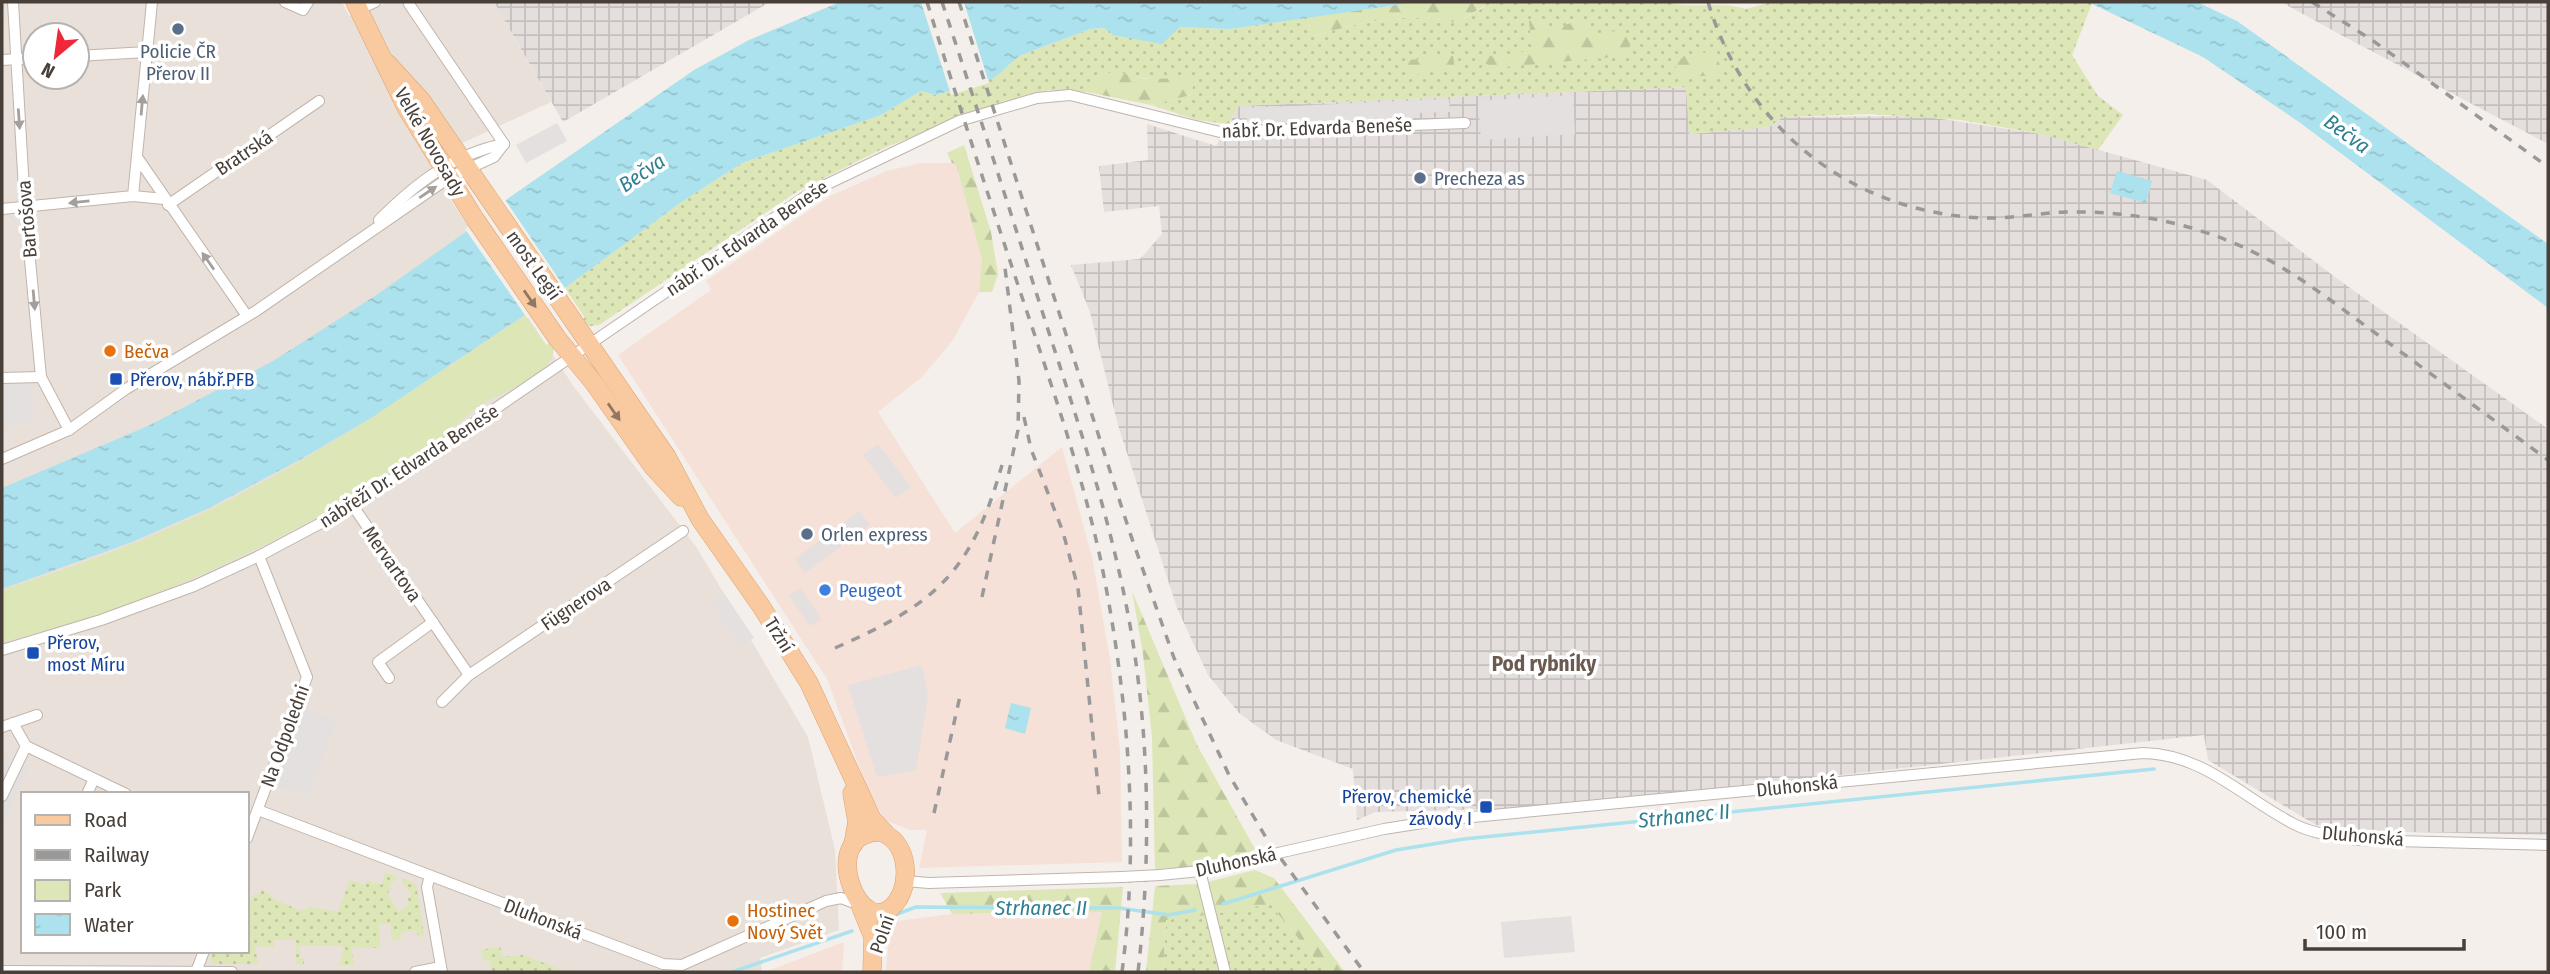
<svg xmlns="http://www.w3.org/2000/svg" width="2550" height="974" font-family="'Fira Sans Condensed',sans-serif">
<defs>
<pattern id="industrial-grid" width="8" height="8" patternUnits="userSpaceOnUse" patternTransform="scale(1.75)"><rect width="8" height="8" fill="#e4dedc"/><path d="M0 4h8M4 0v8" fill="none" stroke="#c5c0be"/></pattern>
<pattern id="grass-dots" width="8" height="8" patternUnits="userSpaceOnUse" patternTransform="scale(1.75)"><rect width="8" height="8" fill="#dce6b6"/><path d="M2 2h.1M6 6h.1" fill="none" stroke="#bec69d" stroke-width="1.8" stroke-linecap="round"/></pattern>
<pattern id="forest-firs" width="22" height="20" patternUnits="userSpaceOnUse" patternTransform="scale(1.75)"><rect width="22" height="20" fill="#dce6b6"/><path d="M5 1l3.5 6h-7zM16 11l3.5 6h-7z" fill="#bec69d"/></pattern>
<pattern id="water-ripples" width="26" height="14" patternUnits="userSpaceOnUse" patternTransform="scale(1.75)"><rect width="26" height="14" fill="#abe2ed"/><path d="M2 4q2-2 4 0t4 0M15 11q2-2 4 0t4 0" fill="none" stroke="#95c3cc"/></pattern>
</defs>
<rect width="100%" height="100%" fill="#f4efeb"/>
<path fill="#e8e0d9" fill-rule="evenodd" d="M 2,2 L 342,2 L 349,16 L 389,2 L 494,2 L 551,102 L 430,158 L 446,193 L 574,387 L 697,548 L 808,737 L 835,850 L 839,930 L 760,958 L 762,972 L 2,972 ZM 35,35 L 77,35 L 77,77 L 35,77 ZM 23,794 L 247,794 L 247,951 L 23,951 Z"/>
<g fill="#f5e1d7">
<polygon points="921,163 956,163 982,259 979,292 953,340 922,377 878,412 955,533 1062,447 1092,557 1110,659 1120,751 1122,862 919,868 927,830 910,830 885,820 868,790 827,679 618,355 711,290 706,281 832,195 887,171"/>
<polygon points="1103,912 1089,972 886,972 889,932 897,921 952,914"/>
<polygon points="844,942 842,972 765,972"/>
</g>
<g fill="url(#industrial-grid)">
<polygon points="494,2 770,2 563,122"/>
<polygon points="2281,2 2548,2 2548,144 2343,36"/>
<polygon points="1686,87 1690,134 1769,127 1783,117 1922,116 2041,134 2207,180 2339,280 2548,429 2548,835 2359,831 2316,825 2208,760 2204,735 1540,808 1375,812 1357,820 1353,769 1276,740 1239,713 1208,675 1177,608 1118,425 1090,312 1071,265 1140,259 1162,234 1159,206 1104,212 1099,166 1148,160 1147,124 1216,146 1239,106"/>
</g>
<g fill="url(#grass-dots)">
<path d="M 1486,2 L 1667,2 C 1694,10 1718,0 1746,9 L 1772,2 L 2088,2 L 2092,3 L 2072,55 L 2098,96 L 2123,115 L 2098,150 L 2041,134 L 1961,120 L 1870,114 L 1783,117 L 1769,127 L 1689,134 L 1686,87 L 1239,106 L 1228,124 L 1197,120 L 1151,105 L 1191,95 L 1194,78 C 1178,79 1160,81 1144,78 C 1114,74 1109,64 1087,92 L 1049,90 L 1003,101 L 884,148 L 798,191 L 599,325 L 590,326 L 581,321 L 585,318 L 565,288 L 680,203 L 742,163 L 881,115 L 921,91 L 936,95 L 994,78 L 1019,56 L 1090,29 L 1104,28 L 1114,35 L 1179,27 L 1230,29 L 1308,17 L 1310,29 L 1317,35 C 1362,22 1410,11 1457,23 L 1484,7 Z"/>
<polygon points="385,872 398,877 389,885 392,889 387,893 399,912 410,903 407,899 412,895 401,882 404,879 416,884 424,935 418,936 416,930 401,933 401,939 392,940 390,923 379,924 380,948 351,947 354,965 339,965 344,947 340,946 300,946 300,958 304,959 304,964 296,964 296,940 274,940 274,947 255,946 258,964 213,964 210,959 213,951 247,951 247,912 253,895 260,894 262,889 276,900 301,911 311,907 338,912 350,880 365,885 367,880 382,885"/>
<polygon points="1270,904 1326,972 1163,972 1166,920"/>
<polygon points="500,947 503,957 523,955 567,972 492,972 490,960 484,961 481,950"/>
</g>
<g fill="url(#forest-firs)">
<path d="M 1417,2 L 1486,2 L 1484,6 L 1457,23 C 1410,11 1362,22 1317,35 L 1310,29 L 1308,17 Z"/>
<polygon points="1538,14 1553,29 1580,20 1590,34 1617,31 1633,40 1625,56 1494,68 1483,62 1486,56 1511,55 1532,49 1529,21"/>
<polygon points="1714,51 1724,75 1681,77 1675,65 1684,56"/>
<polygon points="1453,56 1455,68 1410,76 1400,68 1408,60"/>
<polygon points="1115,71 1146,79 1195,78 1191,95 1151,105 1087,92 1099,76"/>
<polygon points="964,145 991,232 998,274 992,292 979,292 982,259 956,164 952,163 947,153"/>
<path d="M 1132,591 L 1197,745 L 1255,849 C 1233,864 1182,868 1155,869 L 1152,737 L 1143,654 Z"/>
<polygon points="1255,870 1274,878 1345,972 1326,972 1270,904 1216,914 1208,882"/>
<polygon points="1197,884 1206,915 1166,920 1163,972 1146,972 1155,886"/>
<polygon points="1123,887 1115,972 1089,972 1102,912 952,914 940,893"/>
</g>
<path fill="#dce6b6" d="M 525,315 L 546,345 L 552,342 C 564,371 503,392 483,403 C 469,412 459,423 447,435 C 430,451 406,465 386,477 C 304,528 215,572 124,606 C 84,621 42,631 2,643 L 2,590 C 72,568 143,542 209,510 C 321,456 422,384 525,315 Z"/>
<g fill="#e3e0df">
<polygon points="1573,95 1575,134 1481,140 1478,101"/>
<polygon points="1449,99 1450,112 1413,113 1414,127 1247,134 1246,108"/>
<polygon points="557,123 567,141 526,163 516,145"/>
<polygon points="30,380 35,420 2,428 2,381"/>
<polygon points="878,444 911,487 896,498 863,455"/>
<polygon points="859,511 870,525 805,573 795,559"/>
<polygon points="801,588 821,619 810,626 789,596"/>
<polygon points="724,593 754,638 740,647 711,601"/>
<polygon points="922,665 928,696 916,770 877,777 848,685"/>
<polygon points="305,708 336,720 308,797 276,785"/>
<polygon points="6,756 29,767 2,824 2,765"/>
<polygon points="1571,916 1575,952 1504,958 1501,922"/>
</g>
<g fill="url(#water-ripples)">
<polygon points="840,2 1417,2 1230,29 1180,27 1162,44 1113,35 1104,28 1090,29 1019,56 994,78 936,95 921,91 881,115 742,163 680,203 565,288 371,418 303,458 207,509 132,542 2,589 2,488 150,425 273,361 375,296 467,231 510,197 694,70 749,40"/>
<polygon points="2088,2 2197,2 2237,21 2548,244 2548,308 2299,122 2203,57"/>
<polygon points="2117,171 2152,181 2146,203 2110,193"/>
<polygon points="1011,703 1031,708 1025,734 1005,728"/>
</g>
<g fill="#f4efeb">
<polygon points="921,2 964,2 989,83 951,95"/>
<polygon points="504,198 567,291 527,318 465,229"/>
</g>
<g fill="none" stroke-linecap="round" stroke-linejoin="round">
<g stroke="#abe2ed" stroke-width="3.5">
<polyline points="1223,904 1396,850 1464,839 2154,769"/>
<polyline points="889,917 916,907 1119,908 1169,915 1195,910"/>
<polyline points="732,972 852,931"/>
</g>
<defs>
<g id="street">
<polyline points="13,2 25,207 41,377 69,430"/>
<polyline points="285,2 303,10 308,2"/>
<polyline points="409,4 504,144"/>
<polyline points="358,10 375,2"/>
<polyline points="77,56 147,52"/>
<polyline points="2,60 35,58"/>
<polyline points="137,157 247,316"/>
<polyline points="133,196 152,2"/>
<polyline points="168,205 319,101"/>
<polyline points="2,209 133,196 164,199"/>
<path d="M 379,220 C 415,184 453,154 504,144"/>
<polyline points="2,378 41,377"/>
<polyline points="2,459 69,430 126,389 256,311 450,177 494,157 504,144"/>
<polyline points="353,506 469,675"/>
<polyline points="2,650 101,620 194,586 259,556 353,506 815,190 959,121 1037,98 1070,95 1220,132 1465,123"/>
<polyline points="389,678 378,662 433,622"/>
<polyline points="442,702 469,675 683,531"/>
<polyline points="13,723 26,746"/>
<polyline points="2,727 37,715"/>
<polyline points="87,794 93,781"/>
<polyline points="2,796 26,746 126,794"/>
<polyline points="258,810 663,964 682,965 826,901 841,898 860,905"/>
<polyline points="247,838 307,677 259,556"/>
<path d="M 1287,851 L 1384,829 L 1441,820 L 2143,753 C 2204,754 2243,798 2294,824 C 2313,834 2336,836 2357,840 L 2548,845"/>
<polyline points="1200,871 1225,972"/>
<polyline points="1160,875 1200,871 1260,857"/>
<polyline points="430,876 427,887 442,972"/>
<polyline points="905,881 929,883 1122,877"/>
<polyline points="2,971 232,972"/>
<polyline points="196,972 204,951"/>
<polyline points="415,972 441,967"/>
</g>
<g id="primary">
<polyline points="355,2 407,109 475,219 557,338 594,383 653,467 681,497"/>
<polyline points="387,63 421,100 667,457 700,519 761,606 809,683 872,819 886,834"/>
<polyline points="852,793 857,822 853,845"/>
<path d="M 880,832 C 907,840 912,880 897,901 C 863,950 814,832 880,832 Z"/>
<polyline points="860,905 873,937 872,972"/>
</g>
</defs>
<use href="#street" stroke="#c0b5ad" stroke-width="12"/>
<use href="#primary" stroke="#dea26f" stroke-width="19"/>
<use href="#street" stroke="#fff" stroke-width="10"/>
<use href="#primary" stroke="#f9ca9f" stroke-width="18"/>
<g stroke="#999" stroke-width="3.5" stroke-dasharray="9 9" stroke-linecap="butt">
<path d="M 927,2 C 955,92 984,183 1014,273 C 1045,367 1079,461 1100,557 C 1128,692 1140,835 1122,972"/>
<path d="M 942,2 C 979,114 1015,226 1051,339 C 1085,443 1119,547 1135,656 C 1150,760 1150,867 1138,972"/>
<polyline points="959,2 1130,533 1174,658 1229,775 1268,841 1364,972"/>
<path d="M 1708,2 C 1746,128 1850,212 1982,218 C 2010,219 2038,213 2066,212 C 2123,211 2179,220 2231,242 C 2286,264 2331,301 2378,335 C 2435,377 2491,418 2548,460"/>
<polyline points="2312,2 2372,40 2548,167"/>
<polyline points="1024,417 1031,449 1063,532 1078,588 1099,796"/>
<polyline points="982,597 1018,430 1019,381 1005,268"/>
<path d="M 835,648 C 935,604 971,574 1002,465"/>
<polyline points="934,813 960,696"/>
</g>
<defs>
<g id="street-bridge">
<polyline points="1260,857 1287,851"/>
<polyline points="1122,877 1160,875"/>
</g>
</defs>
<use href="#street-bridge" stroke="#c0b5ad" stroke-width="12" stroke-linecap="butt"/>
<use href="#street-bridge" stroke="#fff" stroke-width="10"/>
</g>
<defs><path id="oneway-solid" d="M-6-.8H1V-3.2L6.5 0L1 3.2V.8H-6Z" transform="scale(1.75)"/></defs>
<g fill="#a49f9c">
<use href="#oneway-solid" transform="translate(142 105) rotate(-85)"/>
<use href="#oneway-solid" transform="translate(19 119) rotate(86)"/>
<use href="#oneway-solid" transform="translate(428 192) rotate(-34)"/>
<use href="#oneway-solid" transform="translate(79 202) rotate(174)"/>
<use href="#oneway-solid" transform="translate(208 261) rotate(-125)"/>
<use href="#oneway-solid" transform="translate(34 300) rotate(85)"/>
</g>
<g fill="#8f7762">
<use href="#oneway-solid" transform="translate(530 299) rotate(55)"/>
<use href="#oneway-solid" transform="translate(614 412) rotate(55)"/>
</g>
<g fill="#5c6f8a" stroke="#fff" stroke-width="2.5">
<circle cx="178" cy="29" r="7"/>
<circle cx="1420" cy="178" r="7"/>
<circle cx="807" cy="534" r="7"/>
</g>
<g fill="#e8710a" stroke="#fff" stroke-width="2.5">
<circle cx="110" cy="351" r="7"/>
<circle cx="733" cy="921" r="7"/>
</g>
<g fill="#1a4fb4" stroke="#fff" stroke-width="2.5">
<rect x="109" y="372" width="14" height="14" rx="3.5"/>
<rect x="26" y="646" width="14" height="14" rx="3.5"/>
<rect x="1479" y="800" width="14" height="14" rx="3.5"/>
</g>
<circle fill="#3f7fe0" stroke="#fff" stroke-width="2.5" cx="825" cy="590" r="7"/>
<g text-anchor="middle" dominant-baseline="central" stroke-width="7" stroke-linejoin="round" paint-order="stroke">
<g font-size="19" fill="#4e5e75" stroke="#fff" text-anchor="start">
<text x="178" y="51" text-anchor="middle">Policie ČR<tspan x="178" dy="22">Přerov II</tspan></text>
<text x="1434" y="178">Precheza as</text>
<text x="821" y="534">Orlen express</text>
</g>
<g font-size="19" fill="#483f39" stroke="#fff">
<text transform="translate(1317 128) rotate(-2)">nábř. Dr. Edvarda Beneše</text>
<text transform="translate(430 142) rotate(60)">Velké Novosady</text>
<text transform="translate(244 153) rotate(-34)">Bratrská</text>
<text transform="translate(27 219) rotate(-95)">Bartošova</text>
<text transform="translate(747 238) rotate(-34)">nábř. Dr. Edvarda Beneše</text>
<text transform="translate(534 265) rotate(55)">most Legií</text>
<text transform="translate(409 466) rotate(-33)">nábřeží Dr. Edvarda Beneše</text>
<text transform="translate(392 564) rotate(55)">Mervartova</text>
<text transform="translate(576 604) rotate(-34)">Fügnerova</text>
<text transform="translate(779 635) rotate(58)">Tržní</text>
<text transform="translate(285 736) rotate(-70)">Na Odpoledni</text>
<text transform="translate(1797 786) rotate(-6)">Dluhonská</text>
<text transform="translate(2363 836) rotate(5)">Dluhonská</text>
<text transform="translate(1236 862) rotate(-12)">Dluhonská</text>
<text transform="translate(543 919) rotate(21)">Dluhonská</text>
<text transform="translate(882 934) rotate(-71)">Polní</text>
</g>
<g font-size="19" fill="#c56008" stroke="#fff" text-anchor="start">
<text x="124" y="351">Bečva</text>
<text x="747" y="910">Hostinec<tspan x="747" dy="22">Nový Svět</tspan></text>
</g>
<g font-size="19" fill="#164399" stroke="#fff" text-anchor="start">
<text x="130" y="379">Přerov, nábř.PFB</text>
<text x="47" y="642">Přerov,<tspan x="47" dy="22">most Míru</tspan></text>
<text x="1472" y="796" text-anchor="end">Přerov, chemické<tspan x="1472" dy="22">závody I</tspan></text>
</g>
<g font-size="19" fill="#366cbe" stroke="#fff" text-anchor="start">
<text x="839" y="590">Peugeot</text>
</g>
<g font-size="21" font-style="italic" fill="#2f7f90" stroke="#fff">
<text transform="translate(2347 134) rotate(36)">Bečva</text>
<text transform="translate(642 173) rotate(-34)">Bečva</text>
<text transform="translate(1684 816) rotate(-6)">Strhanec II</text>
<text x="1041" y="908">Strhanec II</text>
</g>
<g font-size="21" font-weight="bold" fill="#6b5a50" stroke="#fff">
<text x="1544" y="664">Pod rybníky</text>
</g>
</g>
<rect width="2550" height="974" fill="none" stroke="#483f39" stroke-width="7"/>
<rect x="21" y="792" width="228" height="161" fill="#ffffff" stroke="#b6b2b0" stroke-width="2"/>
<rect x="35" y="815" width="35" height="10" fill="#f9ca9f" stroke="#b6b2b0" stroke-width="2"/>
<text x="84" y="827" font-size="21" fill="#483f39">Road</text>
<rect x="35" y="850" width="35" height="10" fill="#999999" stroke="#b6b2b0" stroke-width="2"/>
<text x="84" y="862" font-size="21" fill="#483f39">Railway</text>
<rect x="35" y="880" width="35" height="21" fill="#dce6b6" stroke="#b6b2b0" stroke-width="2"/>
<text x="84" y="897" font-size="21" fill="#483f39">Park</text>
<rect x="35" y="914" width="35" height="21" fill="url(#water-ripples)" stroke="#b6b2b0" stroke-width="2"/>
<text x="84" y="932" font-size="21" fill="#483f39">Water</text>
<g transform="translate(56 56) rotate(209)"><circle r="33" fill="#ffffff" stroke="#b6b2b0" stroke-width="2"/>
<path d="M0-5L12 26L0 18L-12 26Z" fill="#ef2739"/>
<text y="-10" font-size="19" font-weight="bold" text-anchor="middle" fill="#483f39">N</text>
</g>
<path d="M2305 939v10h159v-10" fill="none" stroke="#483f39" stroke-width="3.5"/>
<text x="2316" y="939" font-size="21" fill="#483f39" stroke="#ffffff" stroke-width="5" paint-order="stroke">100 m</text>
</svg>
